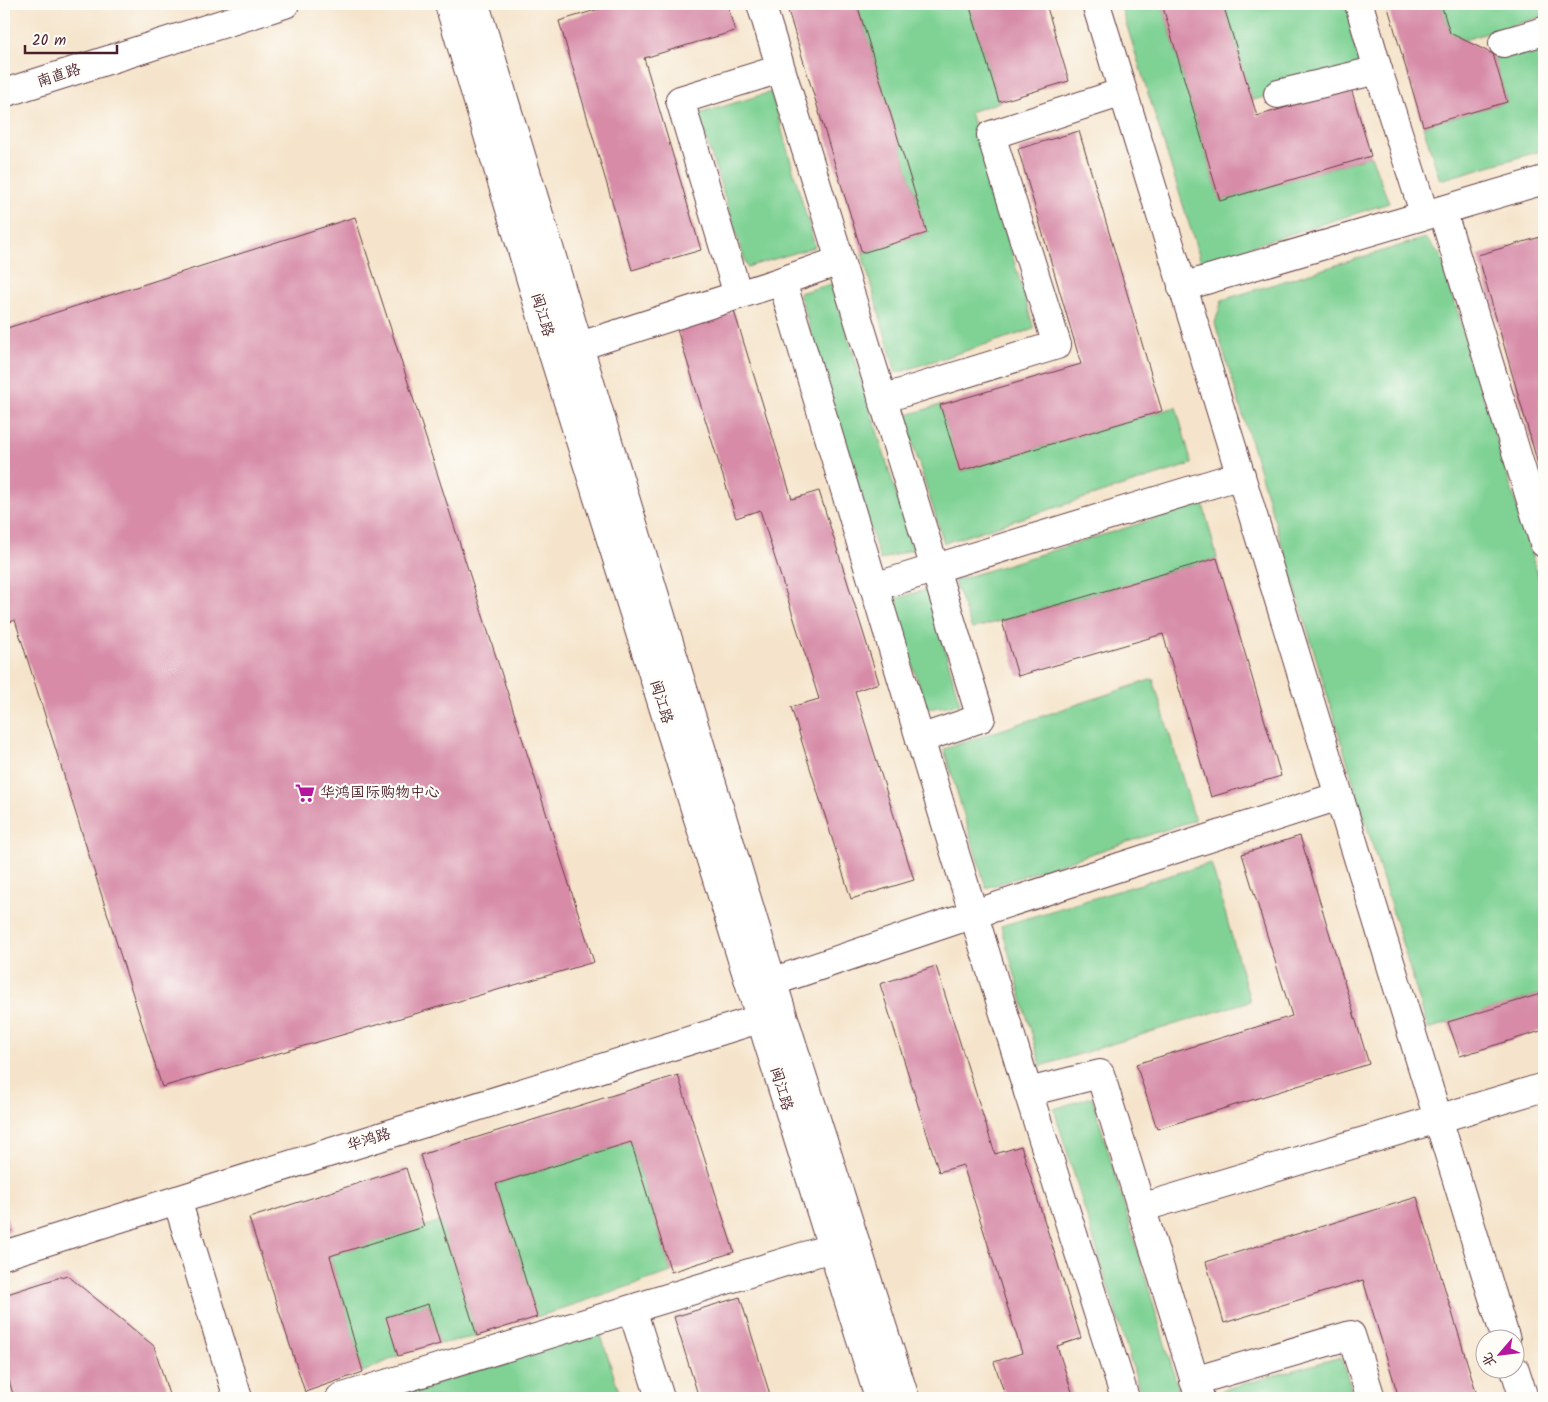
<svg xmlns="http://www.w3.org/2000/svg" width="1548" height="1402" font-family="Kalam,'LXGW WenKai TC',sans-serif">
<rect width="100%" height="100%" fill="#fdfcf7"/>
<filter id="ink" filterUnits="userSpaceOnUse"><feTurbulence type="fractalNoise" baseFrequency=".02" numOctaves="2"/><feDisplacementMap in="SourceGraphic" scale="10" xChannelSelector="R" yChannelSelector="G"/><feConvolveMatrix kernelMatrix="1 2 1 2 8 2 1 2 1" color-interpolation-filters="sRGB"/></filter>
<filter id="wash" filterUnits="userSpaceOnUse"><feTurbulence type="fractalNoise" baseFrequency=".0096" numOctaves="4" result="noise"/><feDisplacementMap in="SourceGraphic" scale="20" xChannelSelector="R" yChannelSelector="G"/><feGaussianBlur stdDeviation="1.12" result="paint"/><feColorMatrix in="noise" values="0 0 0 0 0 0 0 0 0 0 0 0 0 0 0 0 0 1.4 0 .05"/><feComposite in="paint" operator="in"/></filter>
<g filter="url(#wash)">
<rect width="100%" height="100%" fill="#f5e4cb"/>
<g fill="#7fd294" stroke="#647860">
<polygon points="857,4 969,4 999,102 970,112 1034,329 896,373 862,253 927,233"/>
<polygon points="1120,4 1162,4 1220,201 1371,156 1389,203 1201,262"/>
<polygon points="1223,4 1359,4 1378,70 1252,100"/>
<polygon points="1441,4 1544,4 1544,16 1464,40 1450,33"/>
<polygon points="1544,40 1544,150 1440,180 1423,126 1507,102 1493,54"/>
<polygon points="771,92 815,247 747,267 698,114"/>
<polygon points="1425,238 1440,254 1544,596 1544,993 1428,1029 1215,323 1222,300"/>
<polygon points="832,284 913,549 880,560 799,293"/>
<polygon points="940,405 961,471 1176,407 1192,464 944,543 904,416"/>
<polygon points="1203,504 1217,558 972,629 954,581"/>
<polygon points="928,589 960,704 927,709 891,600"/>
<polygon points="1153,679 1195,820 986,888 944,749"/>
<polygon points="1211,863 1250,1001 1041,1066 1001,926"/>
<polygon points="1092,1097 1181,1398 1142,1398 1054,1109"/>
<polygon points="631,1142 671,1272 537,1317 496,1184"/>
<polygon points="441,1221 477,1336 440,1344 428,1304 387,1316 398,1356 363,1372 330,1256"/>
<polygon points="596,1320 621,1398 372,1398"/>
<polygon points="1341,1357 1354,1398 1225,1398 1222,1390"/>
</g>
<g id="blocks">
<g fill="#d78ba7">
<polygon points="616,4 727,4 735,31 644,58 701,250 632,270 559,21"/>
<polygon points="786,4 857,4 927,233 862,253"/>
<polygon points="969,4 1046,4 1069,81 999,102"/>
<polygon points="1162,4 1223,4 1257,116 1351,88 1371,156 1220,201"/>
<polygon points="1387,4 1441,4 1450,33 1493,54 1507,102 1423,126"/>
<polygon points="1079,131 1162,411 960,471 940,405 1081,364 1018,149"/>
<polygon points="355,217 594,962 162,1087 15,620 4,625 4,329"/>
<polygon points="1544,236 1544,485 1478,255"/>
<polygon points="734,311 792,499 819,491 879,683 855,691 914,880 851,899 791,707 819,699 760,510 736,518 677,329"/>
<polygon points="1217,558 1281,776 1211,797 1163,634 1018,676 1002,621"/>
<polygon points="1300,836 1369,1064 1157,1129 1136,1064 1292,1016 1242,854"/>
<polygon points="936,966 995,1154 1021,1146 1081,1338 1057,1346 1074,1398 1006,1398 994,1362 1022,1353 963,1165 939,1172 880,984"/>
<polygon points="1544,993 1544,1030 1460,1056 1448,1022"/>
<polygon points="678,1075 734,1252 671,1272 631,1142 496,1184 537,1317 477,1336 420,1155"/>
<polygon points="406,1168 424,1227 330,1256 363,1372 305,1392 249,1218"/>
<polygon points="1417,1197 1478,1398 1399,1398 1363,1280 1224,1323 1206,1262"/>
<polygon points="4,1209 11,1231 4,1233"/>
<polygon points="67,1275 154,1346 170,1398 14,1398 4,1363 4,1295"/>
<polygon points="740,1297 771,1398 699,1398 674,1317"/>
<polygon points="428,1304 440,1344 398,1356 386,1317"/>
</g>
</g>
</g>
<g filter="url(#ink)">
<use href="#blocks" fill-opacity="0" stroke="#643d43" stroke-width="1"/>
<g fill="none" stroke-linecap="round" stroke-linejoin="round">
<defs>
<g id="minor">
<polyline points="761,4 981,718 920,739 1028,1092 1100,1074 1200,1398"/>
<polyline points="1096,4 1506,1340"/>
<polyline points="1359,4 1378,70"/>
<polyline points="1503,43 1544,31"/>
<polyline points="1278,94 1378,70 1425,216"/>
<polyline points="1442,210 1544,543"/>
<polyline points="782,281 839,261"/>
<polyline points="1182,287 1544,180"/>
<polyline points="738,295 680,100 780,69"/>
<polyline points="558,353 782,281 920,739"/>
<polyline points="882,399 1057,345 991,135 1123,92"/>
<polyline points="874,587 1241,475"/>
<polyline points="751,989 974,914 1339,796"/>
<polyline points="1028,1092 1125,1398"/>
<polyline points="1141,1208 1544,1087"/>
<polyline points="4,1255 177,1200"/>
<polyline points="632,1309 660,1398"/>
<polyline points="1515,1370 1524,1398"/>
<polyline points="1194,1381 1351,1335 1371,1398"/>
<polyline points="238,1398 177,1200 759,1019"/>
<polyline points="340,1398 831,1248"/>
</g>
<g id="major">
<polyline points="449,4 553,354 879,1398"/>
<polyline points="475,4 767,965 905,1398"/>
</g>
<polyline id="highway" points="4,93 285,4"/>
</defs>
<use href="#minor" stroke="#643d43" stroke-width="30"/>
<use href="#major" stroke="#643d43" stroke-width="30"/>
<use href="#highway" stroke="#643d43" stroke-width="30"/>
<use href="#minor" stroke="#fff" stroke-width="28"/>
<use href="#major" stroke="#fff" stroke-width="28"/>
<use href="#highway" stroke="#fff" stroke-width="28"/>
</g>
</g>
<defs>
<symbol id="supermarket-bare" viewBox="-9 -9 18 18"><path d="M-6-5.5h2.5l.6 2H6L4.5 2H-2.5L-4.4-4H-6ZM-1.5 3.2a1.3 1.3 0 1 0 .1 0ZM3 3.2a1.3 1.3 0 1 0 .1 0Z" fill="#b5179e" stroke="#fdfcf7" stroke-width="2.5" paint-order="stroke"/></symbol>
</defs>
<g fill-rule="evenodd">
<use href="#supermarket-bare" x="291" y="779" width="28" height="28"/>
</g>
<g text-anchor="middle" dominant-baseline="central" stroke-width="4.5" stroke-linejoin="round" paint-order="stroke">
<g font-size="15" fill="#4a1f2b" stroke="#fdfcf7">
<text transform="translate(59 76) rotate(-18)">南直路</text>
<text transform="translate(542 315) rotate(73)">闽江路</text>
<text transform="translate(661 702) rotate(73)">闽江路</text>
<text transform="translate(781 1089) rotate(73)">闽江路</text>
<text transform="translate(369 1140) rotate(-17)">华鸿路</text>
</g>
<g font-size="15" fill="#4a1f2b" stroke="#fdfcf7" text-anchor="start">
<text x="320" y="793">华鸿国际购物中心</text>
</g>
</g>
<rect width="1548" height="1402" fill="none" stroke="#fdfcf7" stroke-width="20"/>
<g transform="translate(1500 1354) rotate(242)"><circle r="24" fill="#fdfcf7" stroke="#b5a4a5"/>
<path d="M0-4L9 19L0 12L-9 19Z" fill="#b5179e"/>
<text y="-8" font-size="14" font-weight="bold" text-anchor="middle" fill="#4a1f2b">北</text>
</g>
<path d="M25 45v8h92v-8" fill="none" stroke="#4a1f2b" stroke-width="2.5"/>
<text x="32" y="45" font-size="15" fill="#4a1f2b" stroke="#fdfcf7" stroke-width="4" paint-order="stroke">20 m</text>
</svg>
